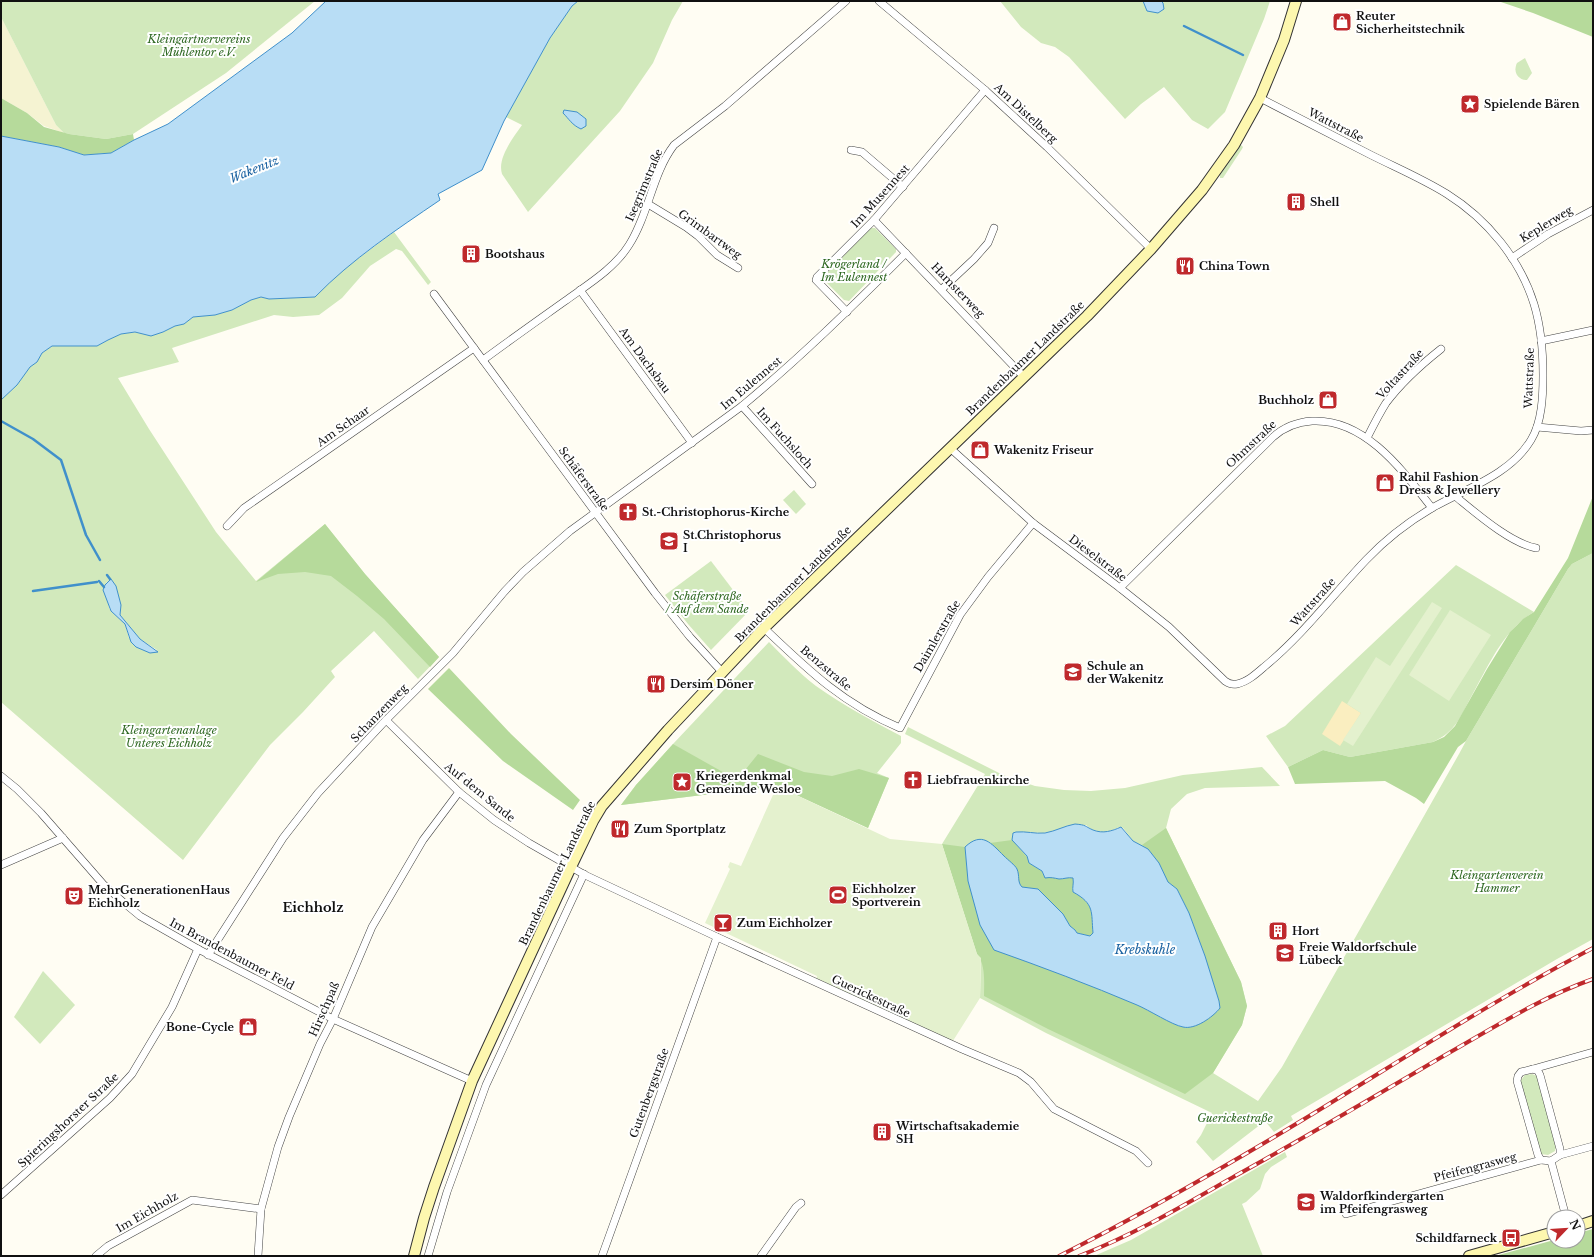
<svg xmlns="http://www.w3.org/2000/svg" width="1594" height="1257" font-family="'Libre Baskerville',serif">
<rect width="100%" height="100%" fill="#fffdf3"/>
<polygon fill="#f5f3d2" points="1,17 56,125 64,133 44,126 27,113 1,98"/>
<g fill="#d2e9bc" fill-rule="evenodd">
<polygon points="1,1 315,1 226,73 133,134 106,139 69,134 64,133 56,125 1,17"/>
<path d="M 578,1 L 683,1 L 672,20 L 653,63 L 620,111 L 528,212 L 502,174 C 497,158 513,138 522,125 L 506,117 L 550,38 L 572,6 Z"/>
<polygon points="1000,1 1270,1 1264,19 1225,112 1208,129 1192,120 1164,87 1141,104 1125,119 1069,57 1055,47 1041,43 1021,27"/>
<path d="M 1525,58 L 1532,73 L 1527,80 C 1517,80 1513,71 1517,63 Z"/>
<polygon points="1240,144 1243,147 1242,149 1223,178 1220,178 1220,174"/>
<polygon points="871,228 875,228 896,249 896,252 849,301 844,300 824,280 825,275"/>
<path d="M 394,232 L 431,282 L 428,285 L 402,251 L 396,249 L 370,266 L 342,298 L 319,315 L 293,317 L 274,315 L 172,348 L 179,362 L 118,378 L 149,429 L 216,532 L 256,581 L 325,524 L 365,574 L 439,657 L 418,679 L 374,631 L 331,671 L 335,677 L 303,712 L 270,745 L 183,860 L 1,702 L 1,400 L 17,385 L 30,366 L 37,362 L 42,353 L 52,346 L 97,346 L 108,340 L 121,334 L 136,332 L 152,335 L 163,332 L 175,326 L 184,324 L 193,317 L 215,315 L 232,310 L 251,300 L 261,297 L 269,299 L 315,297 L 341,271 ZM 109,581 L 121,609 L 120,615 L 140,639 L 157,650 L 150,653 L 143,649 L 129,638 L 125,624 L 111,611 L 109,608 L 106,583 Z"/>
<polygon points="794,490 806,504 796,514 783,500"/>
<path d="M 1593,553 L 1593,939 L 1557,959 L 1291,1116 L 1293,1120 L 1274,1132 L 1265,1121 L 1213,1161 L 1196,1142 L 1201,1135 L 1212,1113 L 1046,1033 L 980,998 L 981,958 L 977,954 L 942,844 L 985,774 L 905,734 L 908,727 L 1003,775 L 1035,786 L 1064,790 L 1091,791 L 1125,788 L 1183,775 L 1262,767 L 1280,786 L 1205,788 L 1187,794 L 1171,809 L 1166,828 L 1241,982 L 1247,1006 L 1242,1025 L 1213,1073 L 1258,1101 L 1282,1067 L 1459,754 L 1466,741 L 1568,569 L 1572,564 ZM 1086,825 L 1091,829 L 1099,832 L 1107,832 L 1120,827 L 1123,828 L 1133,841 L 1148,850 L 1057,973 L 1083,898 L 1035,868 L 1012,836 L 1013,834 L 1016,832 L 1043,833 L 1055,831 L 1067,826 Z"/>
<polygon points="711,561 749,611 711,650 688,624 665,595"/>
<path d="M 1456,565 L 1534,612 C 1503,630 1488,667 1471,697 C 1460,718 1455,732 1433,742 L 1350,757 L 1323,750 L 1288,767 L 1266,736 L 1285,726 Z"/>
<path d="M 769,642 C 784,657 799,673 816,686 C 843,705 872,721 901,736 L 901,743 L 877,773 L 889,778 L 868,828 L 777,786 L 621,805 L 636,785 L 673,744 Z"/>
<polygon points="43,971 75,1005 40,1044 14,1017"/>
<polygon points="1532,1074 1537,1076 1556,1147 1555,1151 1548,1155 1541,1154 1539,1151 1521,1084 1521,1080 1525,1075"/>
<polygon points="1285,1152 1287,1157 1271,1167 1265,1174 1260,1189 1246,1202 1242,1204 1263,1256 1094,1256 1131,1240"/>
</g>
<g fill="#b6da9b">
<polygon points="1498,1 1589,1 1593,2 1593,37 1533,13"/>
<polygon points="1,98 27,113 44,127 69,134 106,139 133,134 134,140 111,153 84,155 59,147 1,136"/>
<polygon points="1593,496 1593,553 1572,564 1568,569 1466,741 1458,747 1424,804 1416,798 1385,781 1295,784 1288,767 1323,750 1350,757 1433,742 1444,737 1455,726 1487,669 1510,632 1523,619 1534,612 1568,558"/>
<polygon points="325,524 365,574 439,657 430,667 384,619 357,596 331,576 305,572 278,574 256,582"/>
<polygon points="449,668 511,734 580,800 573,810 503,761 428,689"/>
<polygon points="673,744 737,780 758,754 804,772 832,776 859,769 889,778 868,828 777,786 621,805 636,785"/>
<path d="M 1166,828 L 1241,982 L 1247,1006 L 1242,1025 L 1213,1073 L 1185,1094 L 1048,1029 L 984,996 C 984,983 986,965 977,954 L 942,844 L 965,847 L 968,881 L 994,950 C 1042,967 1090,985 1137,1005 C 1149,1010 1172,1025 1183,1027 C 1195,1029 1213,1017 1220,1008 L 1205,956 L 1189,913 L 1177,889 L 1168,882 L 1159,863 L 1148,849 L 1142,845 Z"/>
<path d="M 1012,840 L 1027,857 L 1029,863 L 1042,871 L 1043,875 L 1061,879 L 1067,877 L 1073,878 C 1074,884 1072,887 1073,892 C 1095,904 1091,912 1093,933 L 1090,936 L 1077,933 L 1075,930 L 1070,926 L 1063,914 L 1038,889 L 1022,887 L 1019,884 L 990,843 Z"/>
<polygon points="1593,1229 1593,1256 1495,1256 1554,1240 1578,1241 1578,1233"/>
</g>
<polygon fill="#faeec0" points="1342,701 1361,713 1340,746 1322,734"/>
<g fill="#e4f1ce">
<polygon points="1432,602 1442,608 1353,746 1343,740 1361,713 1347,704 1376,657 1390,666"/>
<polygon points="1450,610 1491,635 1449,701 1409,675"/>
<polygon points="777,786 890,839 942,844 977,954 981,958 980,998 951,1044 815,982 817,976 705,923 730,869 728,867 730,862 741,866"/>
</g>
<g fill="#b8ddf5" stroke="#4090cb">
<path d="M 326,1 L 578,1 L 572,6 L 550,38 L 504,121 L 482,170 L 438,194 L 440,200 C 396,230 352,259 315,297 L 269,299 L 261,297 L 251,300 L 232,310 L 215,315 L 193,317 L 184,324 L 175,326 L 163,332 L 151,336 L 135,332 L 121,334 L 108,340 L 97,346 L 52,346 L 42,353 L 37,362 L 30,367 L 17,385 L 1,400 L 1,136 L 59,147 L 84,155 L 111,153 L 134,140 L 168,124 L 292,33 Z"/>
<polygon points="1143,1 1161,1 1163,3 1164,9 1158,13 1147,11"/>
<path d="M 564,110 L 577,112 L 586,119 L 586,126 L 581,129 C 572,125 569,119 563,113 Z"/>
<polygon points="111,579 116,586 121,605 120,615 140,639 158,652 150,653 136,647 131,642 125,624 111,611 103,590 105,585"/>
<path d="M 1075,824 C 1087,825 1084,826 1093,830 C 1103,834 1112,831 1121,827 L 1133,841 L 1148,849 L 1159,863 L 1168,882 L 1177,889 L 1189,913 L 1205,956 L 1219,1001 L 1220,1008 C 1213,1017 1195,1030 1183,1027 C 1172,1025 1149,1010 1137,1005 C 1090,985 1042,967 994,950 L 980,925 L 968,881 L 965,847 C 982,831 991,843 1004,856 C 1008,860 1015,865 1017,869 C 1020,876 1017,882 1022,887 L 1038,889 L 1063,914 L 1070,926 L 1075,930 L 1077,933 L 1090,936 L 1093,933 C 1091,912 1095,904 1073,892 C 1072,887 1074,884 1073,878 C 1068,877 1064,879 1059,879 C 1054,878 1051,877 1045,878 L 1042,871 L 1029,863 L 1027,856 L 1012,840 L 1013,833 L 1016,832 C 1026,831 1035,834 1045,833 C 1056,831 1064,826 1075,824 Z"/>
</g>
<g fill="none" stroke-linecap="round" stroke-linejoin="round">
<g stroke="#4090cb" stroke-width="2.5">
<polyline points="1184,26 1243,55"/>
<polyline points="1,421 33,439 61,460 86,535 100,560"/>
<polyline points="107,575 110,579"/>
<polyline points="99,581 104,587"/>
<polyline points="33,591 97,582"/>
</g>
<defs>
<g id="street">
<polyline points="879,1 985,90 1047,147 1151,249"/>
<polyline points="851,150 862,152 903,187"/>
<polyline points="648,204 686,227 698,236 717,255 738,268"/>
<polyline points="874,220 1024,377"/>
<polyline points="1512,258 1548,234 1593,210"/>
<polyline points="942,289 974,259 988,243 994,228"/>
<polyline points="580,290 692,443"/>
<polyline points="434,294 655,593 690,637 722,672"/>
<polyline points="847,312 818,282 816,280 817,277 874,220 985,90"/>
<polyline points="1541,341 1593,330"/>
<path d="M 483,360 C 510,340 537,321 565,301 C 587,285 614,269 629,245 C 649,214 652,174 674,145 L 725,106 L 846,1"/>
<polyline points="742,406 812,484"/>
<polyline points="1537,427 1581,431 1593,430"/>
<path d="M 1367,438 C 1373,426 1379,414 1386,403 C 1401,383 1422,364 1441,349"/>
<path d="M 950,448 L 1033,523 L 1120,588 L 1169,627 L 1225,681 C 1229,684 1232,685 1237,684 C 1247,682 1256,674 1264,667 C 1302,636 1332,596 1366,560 C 1385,540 1408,522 1432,508 C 1465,489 1510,475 1531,440 C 1542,422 1543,396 1543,375 C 1543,351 1541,327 1534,304 C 1520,259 1487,219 1447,194 C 1423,179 1397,168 1371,155 C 1334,136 1297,117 1260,98"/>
<path d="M 1455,496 C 1476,513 1510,543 1536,548"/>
<polyline points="227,526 244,508 474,348"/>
<path d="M 1120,588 L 1273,437 C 1284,427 1297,422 1312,421 C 1365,418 1403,471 1432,508"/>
<path d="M 764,628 C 808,670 843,704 900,728 L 960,615 L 988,577 L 1033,523"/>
<polyline points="386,720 459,792 494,820 529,843 585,875 717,937 962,1049 1019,1073 1031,1082 1054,1109 1136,1151 1148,1163"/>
<polyline points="1,776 17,789 41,813 103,884 123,902 140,916 198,949 333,1019 472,1081"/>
<polyline points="1,865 63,838"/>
<path d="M 208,955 L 283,838 L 318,793 L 386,720 L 453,653 L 504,592 L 523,572 L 570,531 L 742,406 C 800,358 853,306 906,253"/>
<polygon points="1533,1069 1538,1071 1540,1075 1560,1149 1560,1155 1551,1161 1541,1160 1538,1155 1517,1081 1518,1076 1521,1072"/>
<polyline points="1533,1069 1593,1052"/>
<polyline points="1560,1155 1593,1146"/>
<polyline points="1551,1161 1566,1217"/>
<polyline points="1,1195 110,1098 132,1074 172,1007 198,949"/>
<polyline points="1346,1214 1541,1160"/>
<polyline points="96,1256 108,1246 192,1200 261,1209"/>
<polyline points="258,1256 261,1209 278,1147 289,1117 320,1044 333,1019 372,927 423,840 459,792"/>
<polyline points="428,1256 447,1192 486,1085 584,874"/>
<polyline points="602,1256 717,937"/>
<polyline points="761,1256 796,1207 801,1203"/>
</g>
<g id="secondary">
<polyline points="1578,1226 1593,1221"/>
<polyline points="414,1256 424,1218 434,1187 472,1081 571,867 593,821 602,806 668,730 764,628 1087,316 1151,249 1202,190 1234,145 1260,98 1284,40 1296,1"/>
<polyline points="1469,1256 1554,1232"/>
</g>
</defs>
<use href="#street" stroke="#434343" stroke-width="8"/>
<use href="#secondary" stroke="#323232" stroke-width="12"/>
<use href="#street" stroke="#fff" stroke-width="7"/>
<use href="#secondary" stroke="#fdf7af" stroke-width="10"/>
<defs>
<g id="rail">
<path d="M 1059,1256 C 1133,1219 1205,1178 1276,1136 C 1382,1073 1484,1005 1593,948"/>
<path d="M 1079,1256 C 1134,1235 1184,1205 1235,1176 C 1304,1138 1372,1098 1440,1058 C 1490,1030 1539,998 1593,979"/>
</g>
</defs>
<use href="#rail" stroke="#bf292c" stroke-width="4"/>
<use href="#rail" stroke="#fff" stroke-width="2.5" stroke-dasharray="8" stroke-linecap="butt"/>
</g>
<defs>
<symbol id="shop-square" viewBox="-11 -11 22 22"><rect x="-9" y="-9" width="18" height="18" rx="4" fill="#bf292c" stroke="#fff"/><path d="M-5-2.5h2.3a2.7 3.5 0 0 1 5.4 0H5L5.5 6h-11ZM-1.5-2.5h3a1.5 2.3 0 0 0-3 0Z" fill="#fff"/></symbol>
<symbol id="sight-square" viewBox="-11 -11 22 22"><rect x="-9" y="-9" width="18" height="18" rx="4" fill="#bf292c" stroke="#fff"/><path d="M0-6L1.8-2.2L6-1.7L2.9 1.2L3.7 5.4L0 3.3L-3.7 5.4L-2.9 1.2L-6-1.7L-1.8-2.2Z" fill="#fff"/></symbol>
<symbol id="building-square" viewBox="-11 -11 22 22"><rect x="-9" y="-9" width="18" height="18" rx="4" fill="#bf292c" stroke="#fff"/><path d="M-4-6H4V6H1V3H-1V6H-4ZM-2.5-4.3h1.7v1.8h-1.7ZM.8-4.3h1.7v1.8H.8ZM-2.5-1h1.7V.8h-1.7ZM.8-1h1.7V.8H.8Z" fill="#fff"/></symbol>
<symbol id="restaurant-square" viewBox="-11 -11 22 22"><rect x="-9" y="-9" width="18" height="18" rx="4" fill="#bf292c" stroke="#fff"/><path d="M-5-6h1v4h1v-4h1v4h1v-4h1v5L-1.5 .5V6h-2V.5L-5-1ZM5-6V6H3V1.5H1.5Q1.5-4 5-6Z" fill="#fff"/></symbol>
<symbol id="church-square" viewBox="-11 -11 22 22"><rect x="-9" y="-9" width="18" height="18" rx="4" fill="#bf292c" stroke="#fff"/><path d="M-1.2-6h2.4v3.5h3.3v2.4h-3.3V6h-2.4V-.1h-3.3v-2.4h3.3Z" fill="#fff"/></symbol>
<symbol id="school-square" viewBox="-11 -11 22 22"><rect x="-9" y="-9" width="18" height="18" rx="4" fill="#bf292c" stroke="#fff"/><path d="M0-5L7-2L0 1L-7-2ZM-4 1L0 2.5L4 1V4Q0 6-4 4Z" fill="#fff"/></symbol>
<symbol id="stadium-square" viewBox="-11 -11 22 22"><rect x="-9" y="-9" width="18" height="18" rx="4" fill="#bf292c" stroke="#fff"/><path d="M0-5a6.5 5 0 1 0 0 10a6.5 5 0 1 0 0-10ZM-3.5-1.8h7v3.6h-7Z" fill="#fff"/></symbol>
<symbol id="theatre-square" viewBox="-11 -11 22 22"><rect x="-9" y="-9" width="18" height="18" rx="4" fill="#bf292c" stroke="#fff"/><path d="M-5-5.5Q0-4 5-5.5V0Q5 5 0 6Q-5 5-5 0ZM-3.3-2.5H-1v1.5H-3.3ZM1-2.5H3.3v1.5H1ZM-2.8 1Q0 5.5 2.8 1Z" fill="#fff"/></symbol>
<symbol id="bar-square" viewBox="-11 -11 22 22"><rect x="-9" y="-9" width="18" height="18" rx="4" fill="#bf292c" stroke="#fff"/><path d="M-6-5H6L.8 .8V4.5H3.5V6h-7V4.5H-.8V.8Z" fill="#fff"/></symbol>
<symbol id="bus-square" viewBox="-11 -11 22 22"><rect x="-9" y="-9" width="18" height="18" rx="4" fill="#bf292c" stroke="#fff"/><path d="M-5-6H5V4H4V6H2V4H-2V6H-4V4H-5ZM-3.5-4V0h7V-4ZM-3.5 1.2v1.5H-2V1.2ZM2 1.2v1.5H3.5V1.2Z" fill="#fff"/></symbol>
</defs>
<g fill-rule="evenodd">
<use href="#shop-square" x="1331" y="11" width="22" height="22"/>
<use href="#sight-square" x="1459" y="93" width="22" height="22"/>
<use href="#building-square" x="1285" y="191" width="22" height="22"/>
<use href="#building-square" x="460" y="243" width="22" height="22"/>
<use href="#restaurant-square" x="1174" y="255" width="22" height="22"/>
<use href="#shop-square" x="1317" y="389" width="22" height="22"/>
<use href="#shop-square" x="969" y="439" width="22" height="22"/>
<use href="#shop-square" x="1374" y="472" width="22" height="22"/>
<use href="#church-square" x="617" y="501" width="22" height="22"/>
<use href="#school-square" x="658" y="530" width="22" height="22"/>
<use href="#school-square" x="1062" y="661" width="22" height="22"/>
<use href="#restaurant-square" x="645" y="673" width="22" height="22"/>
<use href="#church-square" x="902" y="769" width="22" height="22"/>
<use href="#sight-square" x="671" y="771" width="22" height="22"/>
<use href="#restaurant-square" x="609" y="818" width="22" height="22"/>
<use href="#stadium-square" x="827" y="884" width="22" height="22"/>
<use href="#theatre-square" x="63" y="885" width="22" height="22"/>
<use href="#bar-square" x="712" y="912" width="22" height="22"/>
<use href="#building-square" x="1267" y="920" width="22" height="22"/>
<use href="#school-square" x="1274" y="942" width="22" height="22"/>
<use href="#shop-square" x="237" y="1016" width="22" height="22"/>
<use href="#building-square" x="871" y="1121" width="22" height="22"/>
<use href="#school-square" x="1295" y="1191" width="22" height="22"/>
<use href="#bus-square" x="1500" y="1227" width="22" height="22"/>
</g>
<g text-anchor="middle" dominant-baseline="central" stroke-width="4" stroke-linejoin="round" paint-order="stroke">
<g font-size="11" font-weight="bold" fill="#101010" stroke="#fff" text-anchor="start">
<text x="1356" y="16">Reuter<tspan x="1356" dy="13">Sicherheitstechnik</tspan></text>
<text x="1484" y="104">Spielende Bären</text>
<text x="1310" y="202">Shell</text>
<text x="485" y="254">Bootshaus</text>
<text x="1199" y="266">China Town</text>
<text x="1314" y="400" text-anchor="end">Buchholz</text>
<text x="994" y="450">Wakenitz Friseur</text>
<text x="1399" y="477">Rahil Fashion<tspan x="1399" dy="13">Dress &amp; Jewellery</tspan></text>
<text x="642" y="512">St.-Christophorus-Kirche</text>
<text x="683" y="535">St.Christophorus<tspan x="683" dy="13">I</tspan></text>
<text x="1087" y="666">Schule an<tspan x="1087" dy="13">der Wakenitz</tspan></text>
<text x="670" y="684">Dersim Döner</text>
<text x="696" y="776">Kriegerdenkmal<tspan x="696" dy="13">Gemeinde Wesloe</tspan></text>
<text x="927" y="780">Liebfrauenkirche</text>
<text x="634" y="829">Zum Sportplatz</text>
<text x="852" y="889">Eichholzer<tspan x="852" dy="13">Sportverein</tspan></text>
<text x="88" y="890">MehrGenerationenHaus<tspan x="88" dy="13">Eichholz</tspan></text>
<text x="737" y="923">Zum Eichholzer</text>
<text x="1292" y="931">Hort</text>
<text x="1299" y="947">Freie Waldorfschule<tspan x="1299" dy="13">Lübeck</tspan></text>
<text x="234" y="1027" text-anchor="end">Bone-Cycle</text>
<text x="896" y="1126">Wirtschaftsakademie<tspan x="896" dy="13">SH</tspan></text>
<text x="1320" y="1196">Waldorfkindergarten<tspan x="1320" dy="13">im Pfeifengrasweg</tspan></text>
<text x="1497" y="1238" text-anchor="end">Schildfarneck</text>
</g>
<g font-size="11" font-style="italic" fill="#2d6720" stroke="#fff">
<text x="199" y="39">Kleingärtnervereins<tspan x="199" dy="13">Mühlentor e.V.</tspan></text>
<text x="854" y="264">Krögerland /<tspan x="854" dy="13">Im Eulennest</tspan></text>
<text x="707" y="596">Schäferstraße<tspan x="707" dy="13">/ Auf dem Sande</tspan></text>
<text x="169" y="730">Kleingartenanlage<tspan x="169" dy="13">Unteres Eichholz</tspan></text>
<text x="1497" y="875">Kleingartenverein<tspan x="1497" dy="13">Hammer</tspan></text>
<text x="1235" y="1118">Guerickestraße</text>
</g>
<g font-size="11" fill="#101010" stroke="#fff">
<text transform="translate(1026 113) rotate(43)">Am Distelberg</text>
<text transform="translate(1336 125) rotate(27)">Wattstraße</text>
<text transform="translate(644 185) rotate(-67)">Isegrimstraße</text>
<text transform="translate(880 196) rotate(-48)">Im Musennest</text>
<text transform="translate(1546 224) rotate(-31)">Keplerweg</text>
<text transform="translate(710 234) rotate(36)">Grimbartweg</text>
<text transform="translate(958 290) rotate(46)">Hamsterweg</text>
<text transform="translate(1025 358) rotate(-44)">Brandenbaumer Landstraße</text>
<text transform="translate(645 360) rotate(54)">Am Dachsbau</text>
<text transform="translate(1400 374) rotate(-47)">Voltastraße</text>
<text transform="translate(1529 378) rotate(-88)">Wattstraße</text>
<text transform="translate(751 383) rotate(-40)">Im Eulennest</text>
<text transform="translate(343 426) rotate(-35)">Am Schaar</text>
<text transform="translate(785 438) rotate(48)">Im Fuchsloch</text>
<text transform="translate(1251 444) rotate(-43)">Ohmstraße</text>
<text transform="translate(584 479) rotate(54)">Schäferstraße</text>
<text transform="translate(1098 558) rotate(37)">Dieselstraße</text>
<text transform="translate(793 584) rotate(-45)">Brandenbaumer Landstraße</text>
<text transform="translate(1313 602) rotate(-48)">Wattstraße</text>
<text transform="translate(937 636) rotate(-60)">Daimlerstraße</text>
<text transform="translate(826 668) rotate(40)">Benzstraße</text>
<text transform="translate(379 713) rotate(-46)">Schanzenweg</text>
<text transform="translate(480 792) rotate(39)">Auf dem Sande</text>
<text transform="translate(557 873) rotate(-64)">Brandenbaumer Landstraße</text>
<text transform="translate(232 954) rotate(28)">Im Brandenbaumer Feld</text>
<text transform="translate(871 996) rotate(25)">Guerickestraße</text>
<text transform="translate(324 1009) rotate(-66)">Hirschpaß</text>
<text transform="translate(649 1093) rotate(-70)">Gutenbergstraße</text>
<text transform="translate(68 1120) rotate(-43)">Spieringshorster Straße</text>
<text transform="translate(1475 1167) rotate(-15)">Pfeifengrasweg</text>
<text transform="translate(147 1212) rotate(-30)">Im Eichholz</text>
</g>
<g font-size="12" font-style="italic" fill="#1a62a1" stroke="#fff">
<text transform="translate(254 169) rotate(-22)">Wakenitz</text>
<text x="1145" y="949">Krebskuhle</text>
</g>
<g font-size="13" font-weight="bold" fill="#101010" stroke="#fff">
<text x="313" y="907">Eichholz</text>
</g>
</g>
<rect width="1594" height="1257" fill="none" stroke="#101010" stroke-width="4"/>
<g transform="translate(1566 1229) rotate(65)"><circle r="19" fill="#ffffff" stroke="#9f9f9f"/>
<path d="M0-3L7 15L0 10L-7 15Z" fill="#bf292c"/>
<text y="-6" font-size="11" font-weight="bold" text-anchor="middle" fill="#101010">N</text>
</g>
</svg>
